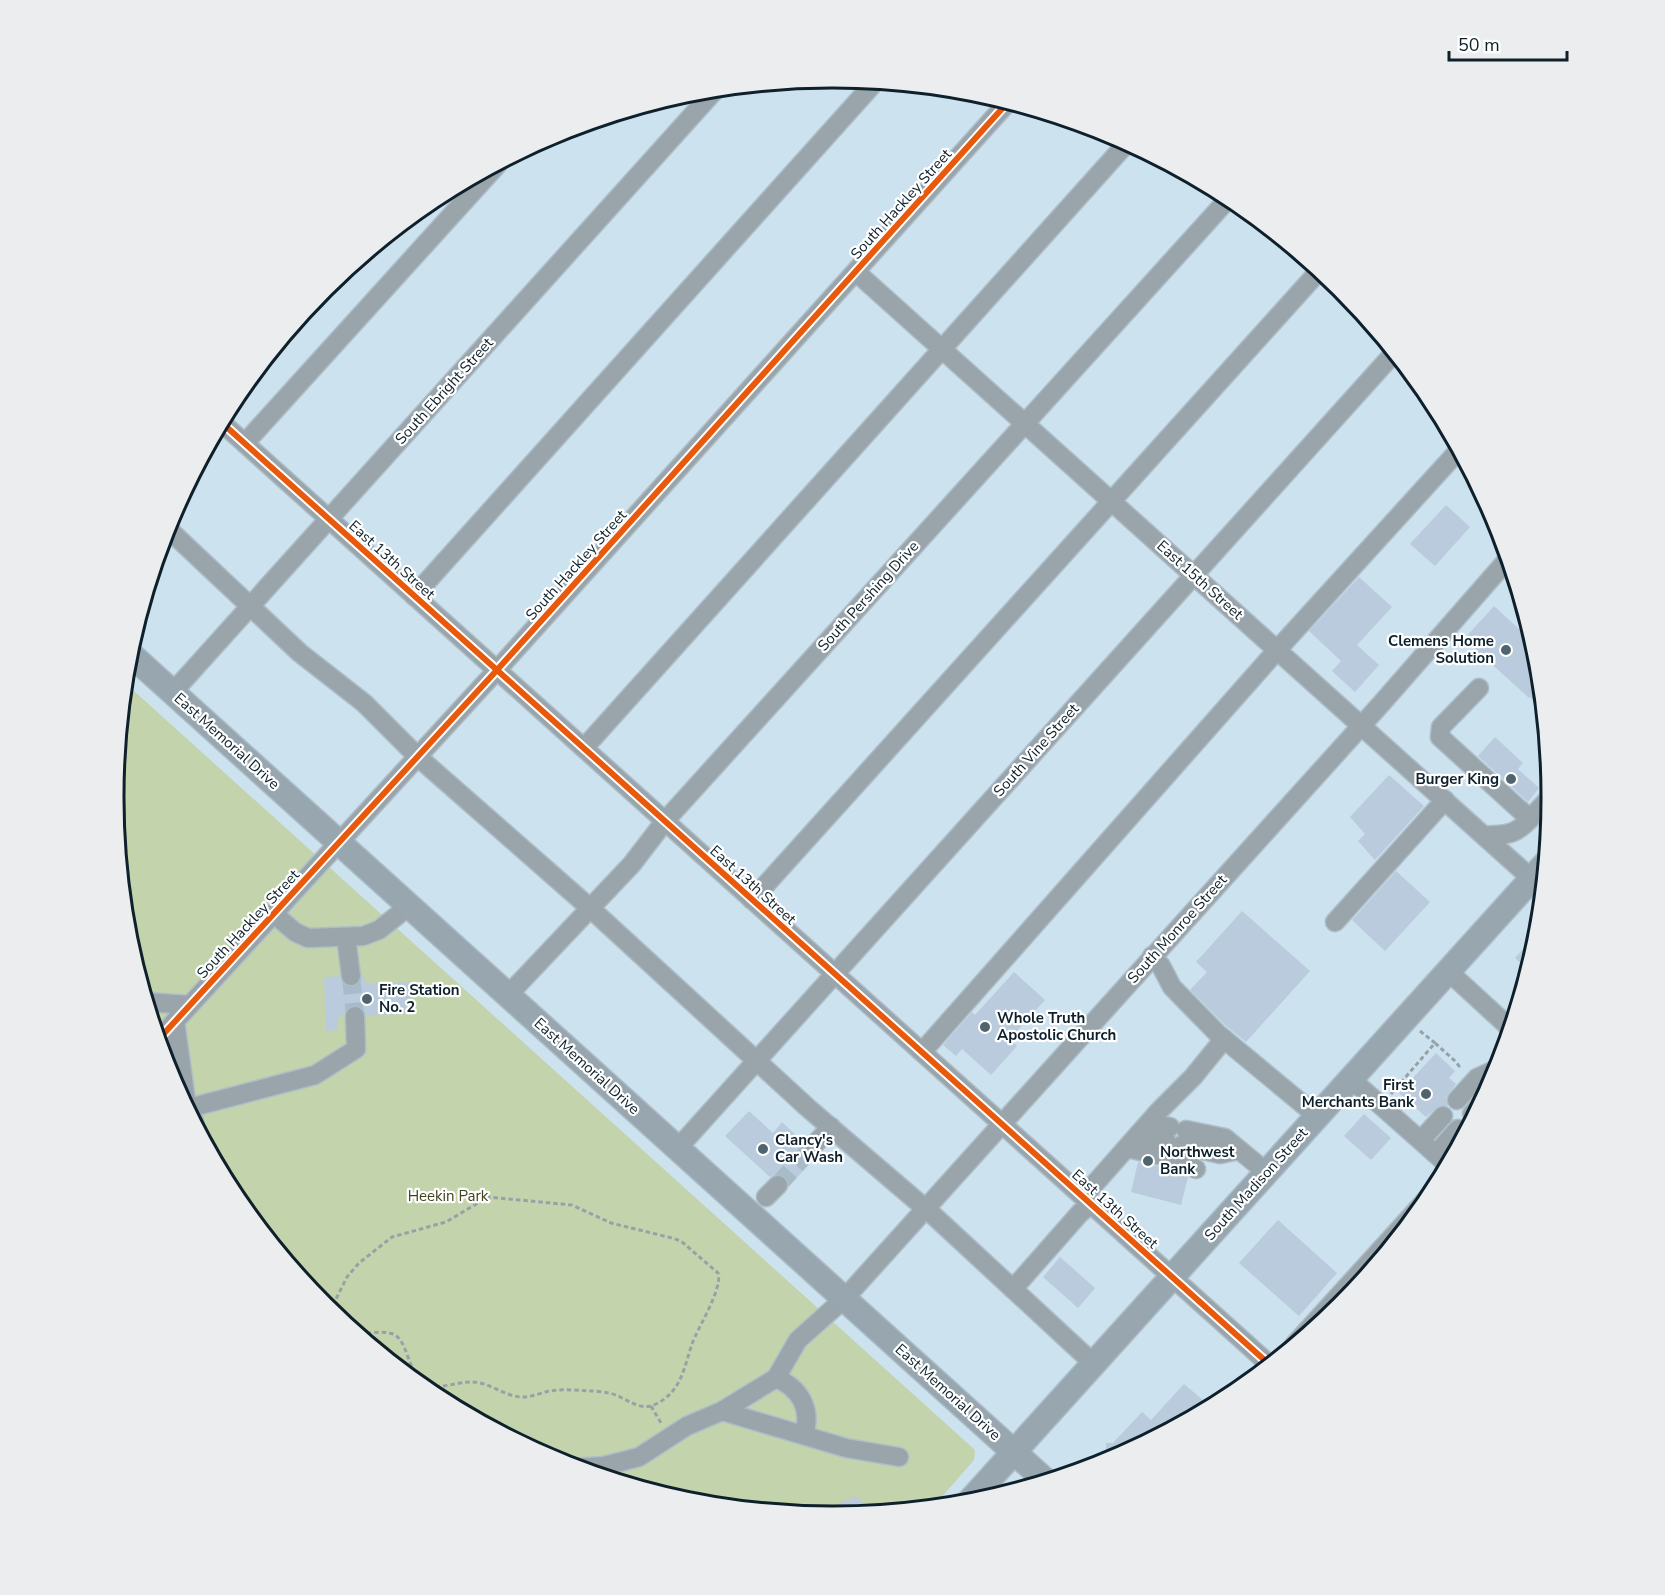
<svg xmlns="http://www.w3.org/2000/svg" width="1665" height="1595" font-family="'Nunito Sans',sans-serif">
<rect width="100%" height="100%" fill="#cde2ef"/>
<polygon fill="#c3d3ab" points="124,682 975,1450 974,1460 933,1507 833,1517 692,1503 557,1462 432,1396 323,1306 234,1197 168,1073 127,938 113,797"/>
<g fill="#b9cbdc">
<polygon points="1446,505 1470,527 1435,566 1410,544"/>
<polygon points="1359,577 1392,607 1357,645 1379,665 1355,692 1332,671 1341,661 1309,631"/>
<polygon points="1494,606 1534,643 1538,657 1543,709 1530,697 1529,698 1464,639"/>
<polygon points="1495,737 1523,763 1518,769 1539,788 1528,802 1478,756"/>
<polygon points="1389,775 1424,806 1375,860 1358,841 1365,834 1350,817"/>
<polygon points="1396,871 1430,902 1385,951 1352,920"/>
<polygon points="1242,911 1310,971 1246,1042 1226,1026 1190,990 1207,972 1196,962"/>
<polygon points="1539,931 1538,938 1528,970 1515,958"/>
<polygon points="1014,972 1045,1000 1010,1039 1017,1046 991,1075 962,1049 956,1056 943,1045 972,1012 975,1015"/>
<polygon points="340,976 342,983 352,987 358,985 362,976 364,976 365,984 409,982 410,1014 366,1015 361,1006 354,1005 345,1010 344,1016 338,1017 338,1030 326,1031 324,977"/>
<polygon points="1436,1053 1455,1071 1449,1078 1456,1084 1446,1097 1448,1106 1439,1106 1426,1117 1399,1093"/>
<polygon points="749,1111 773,1133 782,1122 803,1142 803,1149 807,1154 817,1156 789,1186 785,1177 776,1174 770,1177 725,1136"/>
<polygon points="1364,1114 1391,1138 1371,1160 1344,1136"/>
<polygon points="1138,1162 1161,1167 1169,1165 1172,1169 1188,1177 1181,1205 1131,1192"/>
<polygon points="1278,1220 1337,1273 1299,1316 1239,1263"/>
<polygon points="1060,1257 1095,1288 1078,1308 1043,1277"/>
<polygon points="1184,1384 1211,1407 1106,1463 1106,1443 1113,1443 1142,1412 1151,1420"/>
<polygon points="854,1495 875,1513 829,1517 844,1499 847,1502"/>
</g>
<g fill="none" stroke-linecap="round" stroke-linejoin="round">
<g stroke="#a7bbc8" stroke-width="18" stroke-dasharray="18 9" stroke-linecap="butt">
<polyline points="351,976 355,1016"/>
<polyline points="778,1185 814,1145"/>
</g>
<defs>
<g id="minor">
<polyline points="856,272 1543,889"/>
<polyline points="221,422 1270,1365"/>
<polyline points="245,443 498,164"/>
<polyline points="166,527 300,653 364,703 418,757 590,908 808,1108 933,1215 1094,1364"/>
<polyline points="414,596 875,82"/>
<path d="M 1479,688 L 1441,727 L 1440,737 L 1530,819 C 1514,836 1507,834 1485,836"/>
<polyline points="173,692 716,89"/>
<polyline points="584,748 1126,144"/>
<polyline points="1530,819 1552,795"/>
<polyline points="752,900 1319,271"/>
<polyline points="274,914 295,932 308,938 363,936 379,930 409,906"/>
<polyline points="1335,922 1445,800"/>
<polyline points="346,937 351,976"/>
<polyline points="1152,956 1161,966 1172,987 1218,1034 1317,1116"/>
<polyline points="1449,972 1511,1029"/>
<polyline points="508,995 632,864 665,821 1229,198"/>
<polyline points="146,1002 190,1005"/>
<polyline points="175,1021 186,1100 194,1121"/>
<polyline points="158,1040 497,670 1008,102"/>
<polyline points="922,1052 1278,649 1459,450"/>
<polyline points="1351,1079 1448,1165"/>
<polyline points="1457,1100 1477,1078 1499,1068"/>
<polyline points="189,1108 315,1075 356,1049 355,1016"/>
<polyline points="1472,1114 1481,1104"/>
<polyline points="1149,1123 1170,1127"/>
<polyline points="1186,1130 1225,1138 1266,1172"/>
<polyline points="1138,1135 1167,1142"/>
<polyline points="1421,1140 1443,1116"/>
<polyline points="814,1145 831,1127"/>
<polyline points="1182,1145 1220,1154 1239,1150"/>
<polyline points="678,1148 1394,353"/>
<polyline points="1127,1148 1163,1156"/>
<polyline points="1436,1154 1458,1129"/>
<polyline points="1179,1160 1184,1161 1196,1169"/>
<polyline points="766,1197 778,1185"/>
<polyline points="1083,1197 1159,1111 1193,1077 1224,1039"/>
<polyline points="1013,1289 1080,1213 1091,1204"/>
<polyline points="1294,1345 1434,1191"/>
<path d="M 776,1378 C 800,1388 812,1409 804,1435"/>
<polyline points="722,1411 846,1448 899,1457"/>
<polyline points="575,1468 604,1466 639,1457 687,1426 722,1411 776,1378 798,1340 845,1298 1381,704 1508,559"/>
</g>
<g id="major">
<polyline points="128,652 1046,1481"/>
<polyline points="967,1504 1545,864"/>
</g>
</defs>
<use href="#minor" stroke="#adbec9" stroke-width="21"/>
<use href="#major" stroke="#adbec9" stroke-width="27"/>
<g stroke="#97a2a8" stroke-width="3" stroke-dasharray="4.5 3" stroke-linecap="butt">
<polyline points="1420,1031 1435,1043"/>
<polyline points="1391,1094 1435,1043 1456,1062 1459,1066 1458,1069"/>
<path d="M 332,1313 L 337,1297 L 347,1277 L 359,1263 L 392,1237 L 446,1222 L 488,1197 L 572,1205 L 611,1223 L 672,1238 L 681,1241 L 718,1273 C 723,1289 698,1327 692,1344 C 684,1368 681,1392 656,1404 C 639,1413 625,1396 609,1393 C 603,1392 596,1391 591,1391 C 577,1390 563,1389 549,1391 C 541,1393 532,1397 523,1397 C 504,1397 489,1381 470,1382 C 457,1382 442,1389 429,1385 C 406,1377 410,1341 393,1334 C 382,1330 369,1334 357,1334"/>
<polyline points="651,1406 661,1423"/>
</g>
<use href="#minor" stroke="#99a4ab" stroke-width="18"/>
<use href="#major" stroke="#97a6af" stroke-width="24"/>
<defs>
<g id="cycleway">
<polyline points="221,422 1270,1365"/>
<polyline points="158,1040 497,670 1008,102"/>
</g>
</defs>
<use href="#cycleway" stroke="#fff" stroke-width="10"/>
<use href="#cycleway" stroke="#e8590c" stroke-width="6"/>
</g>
<g fill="#506470" stroke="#fff" stroke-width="2">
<circle cx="1506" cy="650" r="6"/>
<circle cx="1511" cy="779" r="6"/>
<circle cx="367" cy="999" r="6"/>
<circle cx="985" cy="1027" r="6"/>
<circle cx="1426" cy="1094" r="6"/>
<circle cx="763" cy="1149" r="6"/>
<circle cx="1148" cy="1161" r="6"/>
</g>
<g text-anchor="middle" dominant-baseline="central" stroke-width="4.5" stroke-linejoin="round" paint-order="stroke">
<g font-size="15" fill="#0d202b" stroke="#fff">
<text transform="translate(901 204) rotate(-48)">South Hackley Street</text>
<text transform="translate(444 391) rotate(-48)">South Ebright Street</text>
<text transform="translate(392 560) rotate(42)">East 13th Street</text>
<text transform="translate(576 565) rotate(-48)">South Hackley Street</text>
<text transform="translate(1200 580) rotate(42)">East 15th Street</text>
<text transform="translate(868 596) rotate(-48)">South Pershing Drive</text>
<text transform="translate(227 741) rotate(42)">East Memorial Drive</text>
<text transform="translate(1036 750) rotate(-48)">South Vine Street</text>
<text transform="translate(753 885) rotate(42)">East 13th Street</text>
<text transform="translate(248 924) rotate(-47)">South Hackley Street</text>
<text transform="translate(1177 929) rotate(-48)">South Monroe Street</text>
<text transform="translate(587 1066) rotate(42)">East Memorial Drive</text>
<text transform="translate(1256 1184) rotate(-48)">South Madison Street</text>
<text transform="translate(1115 1209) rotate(42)">East 13th Street</text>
<text transform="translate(948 1392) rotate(42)">East Memorial Drive</text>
</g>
<g font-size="15" font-weight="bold" fill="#0d202b" stroke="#fff" text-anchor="start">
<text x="1494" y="641" text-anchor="end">Clemens Home<tspan x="1494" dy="17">Solution</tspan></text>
<text x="1499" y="779" text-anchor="end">Burger King</text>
<text x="379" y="990">Fire Station<tspan x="379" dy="17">No. 2</tspan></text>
<text x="997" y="1018">Whole Truth<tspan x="997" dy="17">Apostolic Church</tspan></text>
<text x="1414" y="1085" text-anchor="end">First<tspan x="1414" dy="17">Merchants Bank</tspan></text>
<text x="775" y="1140">Clancy's<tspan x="775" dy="17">Car Wash</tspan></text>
<text x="1160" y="1152">Northwest<tspan x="1160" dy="17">Bank</tspan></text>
</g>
<g font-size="15" fill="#3d421a" stroke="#fff">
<text x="448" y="1196">Heekin Park</text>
</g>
</g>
<path d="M0 0H1665V1595H0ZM832 88H833A708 708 0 0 1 1541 796V798A708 708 0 0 1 833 1506H832A708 708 0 0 1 124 798V796A708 708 0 0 1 832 88Z" fill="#ecedee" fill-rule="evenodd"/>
<path fill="none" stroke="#0d202b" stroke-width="3" d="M832 88H833A708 708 0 0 1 1541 796V798A708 708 0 0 1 833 1506H832A708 708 0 0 1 124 798V796A708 708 0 0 1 832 88Z"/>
<path d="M1449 51v9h118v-9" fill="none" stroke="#0d202b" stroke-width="3"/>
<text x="1458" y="51" font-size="18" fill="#0d202b" stroke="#ffffff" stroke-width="4.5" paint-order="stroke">50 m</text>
</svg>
